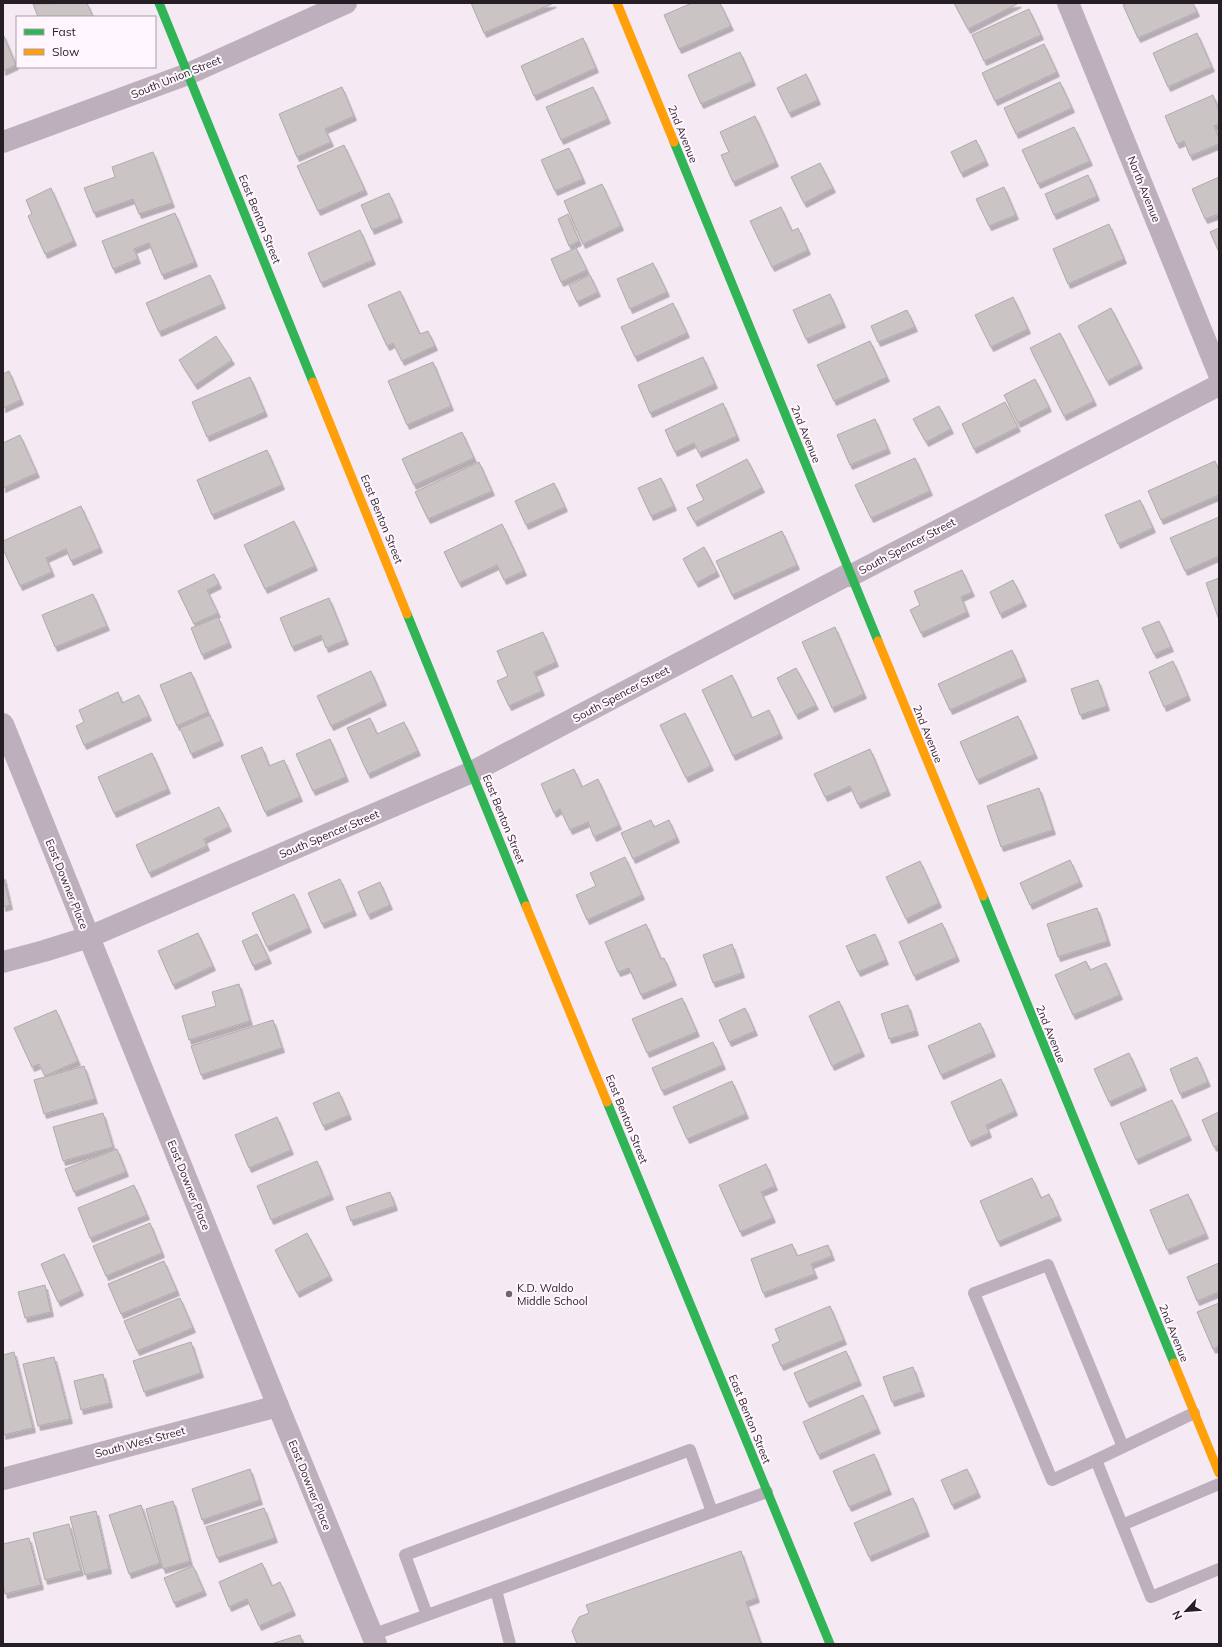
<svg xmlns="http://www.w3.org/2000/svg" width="1222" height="1647" font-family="Mulish,sans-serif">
<defs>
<filter id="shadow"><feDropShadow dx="2.5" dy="4.5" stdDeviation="0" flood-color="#0004"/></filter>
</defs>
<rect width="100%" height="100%" fill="#f5e9f4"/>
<g fill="#cac4c4" stroke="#b0abab" filter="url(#shadow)">
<polygon points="87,3 93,17 38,17 33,4"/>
<polygon points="471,3 554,3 484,33"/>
<polygon points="692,3 720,3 731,26 679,49 664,15"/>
<polygon points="954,3 1019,3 968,29"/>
<polygon points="1127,3 1193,3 1197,12 1138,38 1123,5"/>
<polygon points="1029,9 1041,35 984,61 972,35"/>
<polygon points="1197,33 1212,67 1168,87 1153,53"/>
<polygon points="3,34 16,65 3,71"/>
<polygon points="583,38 596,68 534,96 521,66"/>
<polygon points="1044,44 1057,72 995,101 982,73"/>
<polygon points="740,52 753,81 701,104 688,75"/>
<polygon points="806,74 818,100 789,113 777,88"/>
<polygon points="1060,82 1072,108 1016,134 1004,108"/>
<polygon points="342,87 354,116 325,129 331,142 297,157 279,114"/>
<polygon points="593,87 608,119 561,140 546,107"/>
<polygon points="1213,95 1219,110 1219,124 1214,126 1219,138 1219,144 1190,156 1184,141 1177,144 1165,116"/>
<polygon points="755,116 776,162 733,182 721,155 729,152 720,132"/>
<polygon points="1074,127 1090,161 1038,184 1022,150"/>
<polygon points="976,140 986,161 961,173 951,152"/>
<polygon points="344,145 365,190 318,211 297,166"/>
<polygon points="569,148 583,179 555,191 541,160"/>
<polygon points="153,152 172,203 139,214 133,199 94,213 84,188 115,177 112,167"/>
<polygon points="820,163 833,188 804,203 791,177"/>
<polygon points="1088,175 1097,196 1054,215 1045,194"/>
<polygon points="1219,177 1219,214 1205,219 1192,189"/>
<polygon points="602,184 621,226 583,244 564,201"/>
<polygon points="1004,187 1016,215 989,226 976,199"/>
<polygon points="51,188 74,241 45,254 28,216 32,214 26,200"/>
<polygon points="389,193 400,218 372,230 361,205"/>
<polygon points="781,207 792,231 798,228 808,250 772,267 750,221"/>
<polygon points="175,213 195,262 162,275 149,243 134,249 138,259 113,269 102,241"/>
<polygon points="568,214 579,241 569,246 558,219"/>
<polygon points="1109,224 1124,259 1068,284 1053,249"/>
<polygon points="1219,228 1219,252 1210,232"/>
<polygon points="360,230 373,260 321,283 308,253"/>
<polygon points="576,248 587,270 561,282 551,259"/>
<polygon points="653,263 667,292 630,309 617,279"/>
<polygon points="210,275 223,304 159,332 146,303"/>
<polygon points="590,275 598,292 577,302 569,285"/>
<polygon points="400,291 420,334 428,331 435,346 402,361 393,343 387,346 368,305"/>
<polygon points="830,294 843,323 806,339 793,310"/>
<polygon points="1013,297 1028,329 991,347 975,315"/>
<polygon points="673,303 687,333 635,357 621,327"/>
<polygon points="1111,308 1140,364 1107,381 1078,326"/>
<polygon points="907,310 915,327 878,342 871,326"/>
<polygon points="1060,333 1094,401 1064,416 1030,348"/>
<polygon points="216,336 232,360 195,385 179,360"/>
<polygon points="870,341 887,377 834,401 817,365"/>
<polygon points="703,357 715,384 650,413 638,385"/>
<polygon points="433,362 451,406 407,425 388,381"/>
<polygon points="9,371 21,400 3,408 3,374"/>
<polygon points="250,377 265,412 207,437 192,402"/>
<polygon points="1035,379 1049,407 1018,423 1004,395"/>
<polygon points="1005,402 1018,427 974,449 962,424"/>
<polygon points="723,403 737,436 699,453 694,443 675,452 665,430"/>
<polygon points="939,406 951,429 926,442 913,419"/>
<polygon points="875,419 888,449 850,465 837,435"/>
<polygon points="462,432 474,458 414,485 402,459"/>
<polygon points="20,435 37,473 3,488 3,443"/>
<polygon points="267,450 282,485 212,515 197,480"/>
<polygon points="915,458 930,491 871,518 855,485"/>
<polygon points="747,459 762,488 695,522 687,508 704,500 696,485"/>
<polygon points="1215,461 1219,470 1219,495 1161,520 1148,491"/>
<polygon points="479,462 492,491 428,519 415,492"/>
<polygon points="661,478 674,506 651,516 638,488"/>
<polygon points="554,483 565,507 526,525 515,501"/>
<polygon points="1140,500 1153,528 1118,544 1105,515"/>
<polygon points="81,506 100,548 71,561 66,549 46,558 52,572 20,586 3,549 3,541"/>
<polygon points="1219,517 1219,556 1185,571 1170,538"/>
<polygon points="294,521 315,566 265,589 244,545"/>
<polygon points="502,524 524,571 504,580 497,565 459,583 444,552"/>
<polygon points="782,531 797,565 732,595 716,561"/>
<polygon points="704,547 717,572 696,583 683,559"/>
<polygon points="962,570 972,592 961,597 967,612 921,633 910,610 920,605 914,591"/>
<polygon points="214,574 219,584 207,590 218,613 194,624 178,591"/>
<polygon points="1219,578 1219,620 1206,583"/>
<polygon points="1013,580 1024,602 1000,614 990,592"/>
<polygon points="93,594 107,626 55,647 42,615"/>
<polygon points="329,598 346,640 326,648 321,635 292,647 280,618"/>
<polygon points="218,617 229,643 202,655 191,628"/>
<polygon points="1159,621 1171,647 1154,654 1142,628"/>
<polygon points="835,627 864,694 832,708 802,642"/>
<polygon points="543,632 556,662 534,672 542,691 509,706 497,681 508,676 497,651"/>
<polygon points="1012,650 1024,677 950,710 938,684"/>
<polygon points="1173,661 1188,696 1164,707 1149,672"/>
<polygon points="796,668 816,705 796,715 777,678"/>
<polygon points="371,671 384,701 331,726 317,696"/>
<polygon points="191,672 208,712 177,726 160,685"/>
<polygon points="732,675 752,718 769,710 780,734 733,756 702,690"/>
<polygon points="1098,680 1107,706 1080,715 1071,689"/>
<polygon points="118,692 122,703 139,695 149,716 84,745 76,726 84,722 79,710"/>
<polygon points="685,713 711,766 686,778 660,725"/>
<polygon points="210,715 221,741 191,754 180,728"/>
<polygon points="1018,716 1035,754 977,780 960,742"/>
<polygon points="370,718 377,734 404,722 418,751 368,774 347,728"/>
<polygon points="330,739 346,777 313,791 296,754"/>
<polygon points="262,747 269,766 284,760 300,797 265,812 241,756"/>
<polygon points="870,749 888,791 858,804 850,786 825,797 814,774"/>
<polygon points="152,753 168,789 114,813 98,777"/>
<polygon points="574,769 582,787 598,779 619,825 594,837 588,822 570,830 560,809 554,813 541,784"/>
<polygon points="1039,788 1053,830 1001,847 987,806"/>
<polygon points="219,807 229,827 204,839 207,846 149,873 136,845"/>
<polygon points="651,820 654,827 669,820 677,838 633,859 621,833"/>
<polygon points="625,857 642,895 587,920 576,895 596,886 590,873"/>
<polygon points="1070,860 1080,882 1030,905 1020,883"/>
<polygon points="920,861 939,903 906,919 886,877"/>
<polygon points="3,875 10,905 3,907"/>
<polygon points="340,879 354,911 322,924 308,893"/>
<polygon points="380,882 390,905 368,915 358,892"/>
<polygon points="294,894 309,928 267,947 252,913"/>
<polygon points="1097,908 1108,941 1058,957 1047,924"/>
<polygon points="942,923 957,957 914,976 899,942"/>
<polygon points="646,924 661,959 664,958 674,981 641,995 629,968 618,972 605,942"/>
<polygon points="198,933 213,966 173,985 158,951"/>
<polygon points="257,934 269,959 253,966 242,941"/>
<polygon points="875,934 886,960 858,972 846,946"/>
<polygon points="732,944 742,973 713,983 703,955"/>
<polygon points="1086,961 1090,970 1106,963 1120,995 1073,1015 1055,975"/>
<polygon points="239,984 250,1021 189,1040 182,1016 216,1006 212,992"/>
<polygon points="682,998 697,1032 647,1053 632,1019"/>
<polygon points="839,1001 862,1052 832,1066 809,1016"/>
<polygon points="908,1005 916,1031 889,1039 881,1014"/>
<polygon points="745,1008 755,1031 729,1042 719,1020"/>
<polygon points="56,1010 78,1061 45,1076 39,1064 32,1067 14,1028"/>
<polygon points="273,1020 282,1048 201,1075 191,1046"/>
<polygon points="980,1023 993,1052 941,1075 928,1046"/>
<polygon points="713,1042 723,1065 662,1091 652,1068"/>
<polygon points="1129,1053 1144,1086 1109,1102 1094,1069"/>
<polygon points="1197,1057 1208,1082 1180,1094 1170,1069"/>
<polygon points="84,1066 95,1099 44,1114 34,1080"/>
<polygon points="1001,1079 1015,1111 986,1125 989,1133 969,1142 951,1102"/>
<polygon points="732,1081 746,1114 687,1139 673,1107"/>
<polygon points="339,1092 349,1115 323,1126 313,1103"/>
<polygon points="1172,1100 1189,1136 1136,1160 1120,1123"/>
<polygon points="1219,1112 1219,1145 1214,1147 1202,1120"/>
<polygon points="103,1113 113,1147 63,1161 53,1127"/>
<polygon points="277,1117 291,1150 249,1168 235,1135"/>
<polygon points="117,1149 126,1172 74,1192 65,1169"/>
<polygon points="317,1161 331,1195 271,1220 257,1186"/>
<polygon points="766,1164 775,1186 761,1192 773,1218 740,1232 719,1185"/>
<polygon points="1032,1178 1041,1198 1049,1194 1059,1216 998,1242 980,1201"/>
<polygon points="134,1185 147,1215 90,1238 78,1208"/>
<polygon points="390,1192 395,1206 351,1221 346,1207"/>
<polygon points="1188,1194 1206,1234 1167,1250 1150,1210"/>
<polygon points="150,1223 162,1253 106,1276 93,1246"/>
<polygon points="307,1233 330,1276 297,1293 275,1250"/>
<polygon points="792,1244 797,1256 828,1245 832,1256 811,1264 815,1274 763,1293 751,1259"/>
<polygon points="64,1254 81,1291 58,1302 41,1264"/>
<polygon points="164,1261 177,1291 121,1314 108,1284"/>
<polygon points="1219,1263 1219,1292 1197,1301 1187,1277"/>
<polygon points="45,1285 51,1312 25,1318 18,1292"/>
<polygon points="180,1298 193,1328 137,1351 124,1321"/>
<polygon points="1219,1303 1219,1346 1213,1349 1197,1312"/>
<polygon points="830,1306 844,1340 781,1366 772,1345 780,1341 775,1329"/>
<polygon points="191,1342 201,1373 144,1392 133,1361"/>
<polygon points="846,1351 859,1381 807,1403 794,1373"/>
<polygon points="14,1352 33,1428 3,1435 3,1355"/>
<polygon points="54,1357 70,1419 38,1426 23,1364"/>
<polygon points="913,1367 922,1392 892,1402 883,1377"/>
<polygon points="103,1374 110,1403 81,1410 74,1381"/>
<polygon points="863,1395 878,1429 818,1455 803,1422"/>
<polygon points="874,1454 889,1490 849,1507 833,1471"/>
<polygon points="250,1469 260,1500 202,1520 192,1489"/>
<polygon points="967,1469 978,1493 952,1505 941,1480"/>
<polygon points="913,1498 927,1532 869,1557 854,1523"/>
<polygon points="173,1501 190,1561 163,1569 146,1509"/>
<polygon points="141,1505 160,1563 129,1574 109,1515"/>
<polygon points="264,1508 275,1538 217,1558 206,1527"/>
<polygon points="96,1511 109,1569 85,1575 70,1517"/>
<polygon points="69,1524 81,1571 45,1580 33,1533"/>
<polygon points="29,1538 41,1585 5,1594 3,1585 3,1544"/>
<polygon points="741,1551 757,1598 746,1602 761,1644 577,1644 572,1631 579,1617 589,1613 586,1605"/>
<polygon points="262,1563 272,1586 280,1582 293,1611 259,1626 247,1599 229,1607 219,1582"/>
<polygon points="193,1566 204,1591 174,1603 164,1578"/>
<polygon points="300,1635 303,1644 271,1644"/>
</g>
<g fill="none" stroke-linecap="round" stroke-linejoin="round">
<g stroke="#beafbc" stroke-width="12">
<polyline points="1194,1413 1096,1460 1151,1597 1219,1569"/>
<polyline points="1096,1460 1052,1480 974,1293 1048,1265 1123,1447"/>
<polyline points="1122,1525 1219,1484"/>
<polyline points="496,1590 510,1644"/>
<polyline points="427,1615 405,1555 690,1450 712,1512"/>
<polyline points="372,1635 767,1492"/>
</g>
<g stroke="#beafbc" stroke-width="22">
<polyline points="1068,3 1219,374"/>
<polyline points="3,142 188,74 346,3"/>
<polyline points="3,724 278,1406 376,1644"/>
<polyline points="3,962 44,951 89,937 472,772 849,574 850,576 1219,385"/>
<polyline points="3,1479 278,1406"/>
</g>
<g stroke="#30b455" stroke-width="9">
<polyline points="159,3 313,382"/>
<polyline points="674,142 878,641"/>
<polyline points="407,614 526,906"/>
<polyline points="983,896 1174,1363"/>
<polyline points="607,1102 830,1644"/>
</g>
<g stroke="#ff9f0a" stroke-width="9">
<polyline points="617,3 674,142"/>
<polyline points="313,382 407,614"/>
<polyline points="878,641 983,896"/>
<polyline points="526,906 607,1102"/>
<polyline points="1174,1363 1219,1473"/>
</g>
</g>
<circle fill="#6e656d" stroke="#fff6fd" stroke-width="1.5" cx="509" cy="1294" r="4"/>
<g text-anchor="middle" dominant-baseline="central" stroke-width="4" stroke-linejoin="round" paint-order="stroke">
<g font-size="11" fill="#251e24" stroke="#fff6fd">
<text transform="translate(176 77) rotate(-22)">South Union Street</text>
<text transform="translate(683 134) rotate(68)">2nd Avenue</text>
<text transform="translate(1144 189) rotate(68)">North Avenue</text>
<text transform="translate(260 219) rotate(68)">East Benton Street</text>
<text transform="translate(806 434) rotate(68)">2nd Avenue</text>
<text transform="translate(382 519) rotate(68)">East Benton Street</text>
<text transform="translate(907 546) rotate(-28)">South Spencer Street</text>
<text transform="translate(621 694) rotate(-28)">South Spencer Street</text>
<text transform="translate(928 734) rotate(68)">2nd Avenue</text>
<text transform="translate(504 819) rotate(68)">East Benton Street</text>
<text transform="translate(329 834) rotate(-23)">South Spencer Street</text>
<text transform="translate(67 884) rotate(68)">East Downer Place</text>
<text transform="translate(1051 1034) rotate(68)">2nd Avenue</text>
<text transform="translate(627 1119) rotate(68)">East Benton Street</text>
<text transform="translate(189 1185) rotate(68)">East Downer Place</text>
<text transform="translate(1174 1333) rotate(68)">2nd Avenue</text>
<text transform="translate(750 1419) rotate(68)">East Benton Street</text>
<text transform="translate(140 1442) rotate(-15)">South West Street</text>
<text transform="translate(310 1485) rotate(68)">East Downer Place</text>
</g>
<g font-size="11" fill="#251e24" stroke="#fff6fd" text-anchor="start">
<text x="517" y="1288">K.D. Waldo<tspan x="517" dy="13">Middle School</tspan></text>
</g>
</g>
<rect width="1222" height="1647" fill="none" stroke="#251e24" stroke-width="8"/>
<rect x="16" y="16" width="140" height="52" fill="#fff6fd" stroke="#a8a0a6"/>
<rect x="24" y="29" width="20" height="6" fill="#30b455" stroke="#a8a0a6"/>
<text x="52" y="36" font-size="12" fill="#251e24">Fast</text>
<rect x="24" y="49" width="20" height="6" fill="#ff9f0a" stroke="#a8a0a6"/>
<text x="52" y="56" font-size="12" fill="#251e24">Slow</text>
<g transform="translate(1186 1611) rotate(244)" stroke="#fff6fd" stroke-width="3" paint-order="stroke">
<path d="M0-3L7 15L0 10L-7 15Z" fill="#251e24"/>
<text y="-6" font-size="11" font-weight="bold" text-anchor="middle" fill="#251e24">N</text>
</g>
</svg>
